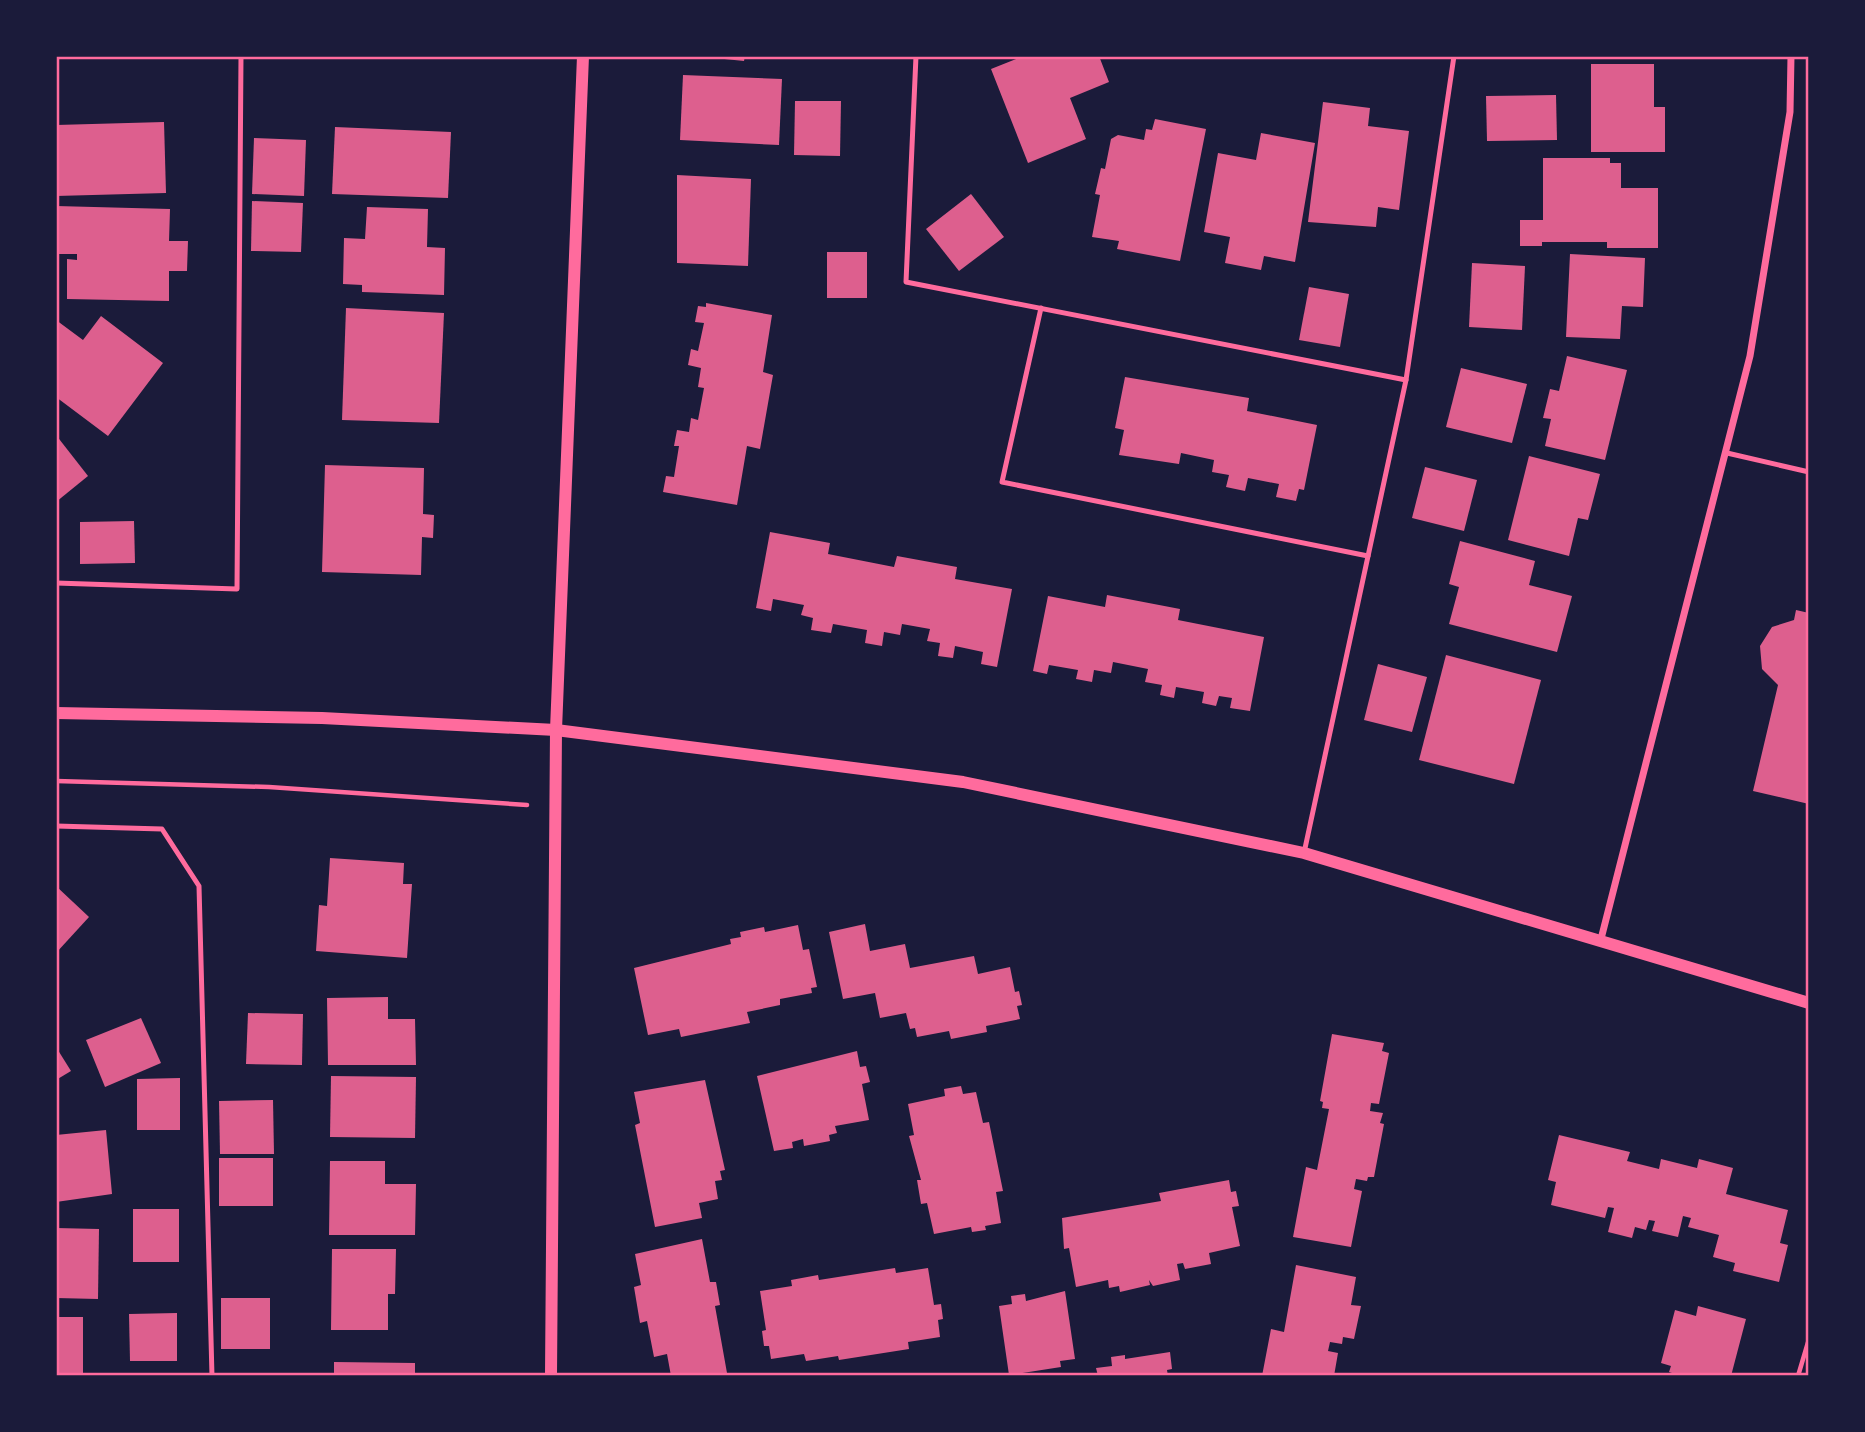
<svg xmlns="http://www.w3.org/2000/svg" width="1865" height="1432" font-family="Quicksand,sans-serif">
<rect width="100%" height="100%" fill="#1b1b3a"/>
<g fill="#dd5f8e">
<polygon points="695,56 745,56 744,61"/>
<polygon points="1024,56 1099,56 1109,82 1070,98 1086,139 1028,163 991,69"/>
<polygon points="1591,64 1654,64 1654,107 1665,107 1665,152 1591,152"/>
<polygon points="683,75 782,79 779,145 680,140"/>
<polygon points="1556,95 1557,140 1487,141 1486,96"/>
<polygon points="795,101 841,101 840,156 794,155"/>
<polygon points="1323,102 1370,108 1368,126 1409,131 1399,210 1378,207 1376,227 1308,222"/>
<polygon points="1155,119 1206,129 1180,261 1117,249 1119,241 1092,237 1100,195 1095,194 1101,168 1105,169 1111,139 1118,135 1144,140 1146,129 1152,130"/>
<polygon points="164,122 166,193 56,196 56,125"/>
<polygon points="335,127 451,132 448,198 332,194"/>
<polygon points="1261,133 1315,143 1295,262 1264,256 1261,270 1225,263 1230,237 1204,232 1218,153 1256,160"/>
<polygon points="254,138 306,140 304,196 252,194"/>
<polygon points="1543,158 1610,158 1610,163 1621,163 1621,188 1658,188 1658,248 1607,248 1607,242 1542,242 1542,246 1520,246 1520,220 1543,220"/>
<polygon points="677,175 751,179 748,266 677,263"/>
<polygon points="971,194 1004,237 959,271 926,229"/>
<polygon points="252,201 303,203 301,252 251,251"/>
<polygon points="56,206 170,209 169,241 188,241 187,271 169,271 169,301 67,299 67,259 77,260 77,254 56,254"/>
<polygon points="367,207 428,209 427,247 445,248 444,295 362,292 362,285 343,284 344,238 365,239"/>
<rect x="827" y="252" width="40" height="46"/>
<polygon points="1570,254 1645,258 1643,307 1622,306 1620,339 1566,337"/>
<polygon points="1472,263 1525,266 1522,330 1469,327"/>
<polygon points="1309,287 1349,294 1340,347 1299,340"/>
<polygon points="706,303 772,315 763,372 773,375 760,449 747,446 737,505 663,492 666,476 674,477 679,446 674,446 677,430 689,432 691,418 698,420 704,388 698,387 701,368 688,365 691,349 698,351 704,323 695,322 698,306 706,307"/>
<polygon points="346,308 444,313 439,423 342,420"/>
<polygon points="101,316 163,363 108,436 56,397 56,320 83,340"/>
<polygon points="1567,356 1627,370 1605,460 1545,446 1551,419 1543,418 1550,389 1559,391"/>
<polygon points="1461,368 1527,384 1512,443 1446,427"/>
<polygon points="1125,377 1249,398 1247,411 1317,425 1304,490 1299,489 1296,501 1276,497 1279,484 1248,478 1245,491 1226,487 1229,475 1212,472 1214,460 1181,453 1179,464 1119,455 1124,430 1115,428"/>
<polygon points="56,435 88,476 56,502"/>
<polygon points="1529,456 1600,474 1588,520 1578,518 1569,556 1508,540"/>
<polygon points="325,465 424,468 423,514 434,515 433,538 422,537 421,575 322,572"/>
<polygon points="1425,467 1477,480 1464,531 1412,518"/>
<polygon points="134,521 135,563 80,564 80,522"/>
<polygon points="770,532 830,543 828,554 894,567 897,556 957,567 955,579 1012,589 997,667 981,664 983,652 955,646 953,658 938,656 940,643 927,641 930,629 902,624 900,635 884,632 882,646 865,643 867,630 833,624 831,633 811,630 813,618 801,615 804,605 773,599 771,611 756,608"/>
<polygon points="1460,541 1535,561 1529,585 1572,596 1557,652 1449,624 1459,587 1449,584"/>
<polygon points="1107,595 1180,609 1178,620 1264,637 1250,711 1230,708 1232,698 1219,696 1216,706 1202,703 1204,692 1176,687 1174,698 1160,695 1162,685 1145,682 1148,669 1113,662 1111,673 1094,670 1092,682 1076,679 1078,670 1049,665 1047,674 1033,671 1048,596 1105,607"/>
<polygon points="1796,610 1809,613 1809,804 1753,791 1778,685 1762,669 1760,646 1772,627 1794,620"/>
<polygon points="1446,655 1541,680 1514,784 1419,760"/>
<polygon points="1378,664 1427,677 1412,732 1364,720"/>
<polygon points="330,858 404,863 403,884 412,884 407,958 316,951 319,905 327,906"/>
<polygon points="56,886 89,917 56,953"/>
<polygon points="865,924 870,951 905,944 910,968 974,956 978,974 1010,967 1015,992 1019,991 1022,1005 1017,1006 1020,1019 986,1026 987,1032 951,1039 949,1031 917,1037 915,1028 910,1029 906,1013 880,1018 875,993 843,999 829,932"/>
<polygon points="798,925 803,950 809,949 817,987 811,988 812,993 780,999 780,1005 747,1012 750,1023 681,1037 679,1029 648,1035 634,968 731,944 730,939 741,937 740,932 764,927 765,932"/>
<polygon points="388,997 388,1019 415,1019 416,1065 328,1065 327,998"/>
<polygon points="248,1013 303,1014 302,1065 246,1064"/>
<polygon points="141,1018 161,1063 105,1087 86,1040"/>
<polygon points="1332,1034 1384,1043 1382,1051 1389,1053 1379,1104 1371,1103 1370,1111 1383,1113 1380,1123 1384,1124 1374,1177 1368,1177 1367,1181 1356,1179 1354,1189 1362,1191 1351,1247 1293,1237 1306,1167 1317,1170 1329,1109 1322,1108 1323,1102 1320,1101"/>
<polygon points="56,1047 71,1071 56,1080"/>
<polygon points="857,1051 860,1067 866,1066 870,1082 862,1084 869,1120 835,1126 837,1133 829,1135 830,1141 804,1146 803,1139 792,1142 793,1148 774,1151 757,1076"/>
<polygon points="331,1076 416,1077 415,1138 330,1137"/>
<polygon points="180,1078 180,1130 137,1130 137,1079"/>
<polygon points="705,1080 725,1170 720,1171 722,1180 715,1181 718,1199 699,1203 702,1218 655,1227 635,1125 640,1123 634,1092"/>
<polygon points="961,1086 963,1094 976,1092 983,1123 989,1122 1003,1191 996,1192 1001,1223 985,1226 986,1230 972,1232 971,1227 934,1234 927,1203 921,1204 917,1180 921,1180 909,1136 914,1135 908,1104 945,1096 944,1089"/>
<polygon points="273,1100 274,1154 220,1154 219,1101"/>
<polygon points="106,1130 112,1194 56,1202 56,1135"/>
<polygon points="1559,1135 1630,1152 1627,1161 1659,1169 1661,1159 1697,1168 1699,1159 1733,1168 1726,1194 1788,1210 1780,1243 1788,1245 1779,1282 1733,1271 1735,1263 1713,1257 1719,1235 1688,1227 1691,1218 1683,1216 1678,1237 1652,1231 1655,1221 1649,1220 1646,1230 1635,1227 1632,1238 1608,1232 1614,1208 1608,1207 1605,1218 1551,1205 1556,1182 1548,1180"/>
<rect x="219" y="1158" width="54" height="48"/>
<polygon points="330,1161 385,1161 385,1184 416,1184 415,1235 329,1235"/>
<polygon points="1229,1180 1231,1192 1236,1191 1239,1206 1232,1207 1240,1246 1209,1253 1211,1264 1185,1269 1183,1263 1177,1264 1180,1280 1153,1286 1149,1280 1150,1285 1120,1292 1119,1286 1109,1288 1108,1280 1076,1287 1069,1248 1064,1249 1062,1218 1161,1201 1159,1193"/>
<rect x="133" y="1209" width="46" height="53"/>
<polygon points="56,1228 99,1229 98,1299 56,1298"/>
<polygon points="702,1239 710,1282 716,1282 720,1305 715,1306 727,1373 671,1376 667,1354 654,1357 647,1321 640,1323 634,1287 641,1285 635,1254"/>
<polygon points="332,1249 396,1249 395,1294 388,1294 388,1330 331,1330"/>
<polygon points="1296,1265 1356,1277 1351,1305 1361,1306 1354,1339 1343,1337 1342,1344 1330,1342 1328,1351 1338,1353 1334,1376 1262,1376 1271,1329 1284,1332"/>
<polygon points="895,1268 896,1273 928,1268 934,1305 941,1304 943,1319 938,1320 940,1337 908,1342 909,1349 839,1360 838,1356 806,1361 804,1354 771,1359 769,1346 764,1346 762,1331 766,1330 760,1291 792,1286 791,1280 818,1275 819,1280"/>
<polygon points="1065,1291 1075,1359 1060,1361 1061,1367 1009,1375 999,1306 1012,1304 1011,1296 1025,1294 1026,1301"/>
<rect x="221" y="1298" width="49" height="51"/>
<polygon points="1698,1306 1746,1319 1731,1376 1681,1376 1669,1372 1671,1366 1661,1363 1675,1310 1696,1316"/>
<polygon points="177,1313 177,1361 130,1361 129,1314"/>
<rect x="56" y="1317" width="27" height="59"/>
<polygon points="1170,1352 1172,1369 1167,1370 1168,1376 1098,1376 1096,1368 1112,1366 1111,1357 1125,1355 1125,1359"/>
<polygon points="334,1362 415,1363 415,1376 334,1376"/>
</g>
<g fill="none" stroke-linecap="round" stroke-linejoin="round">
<g stroke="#ff6b9d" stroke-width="4.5">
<polyline points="56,781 269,787 527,805"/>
<polyline points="1798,1376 1809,1339"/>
</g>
<g stroke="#ff6b9d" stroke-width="5">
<polyline points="916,56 906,282 1406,380"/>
<polyline points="1041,308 1002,482 1368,556"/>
<polyline points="1727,453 1809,472"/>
<polyline points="56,583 237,589 241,56"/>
<polyline points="56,826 162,829 199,886 212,1376"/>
<polyline points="1304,853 1406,380 1454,56"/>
</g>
<polyline stroke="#ff6b9d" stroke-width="7" points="1601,939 1750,356 1790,112 1791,56"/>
<g stroke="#ff6b9d" stroke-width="12">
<polyline points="56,713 322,718 556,730 963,782 1304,853 1809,1003"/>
<polyline points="551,1376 556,730 583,56"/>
</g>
</g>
<rect width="1865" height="1432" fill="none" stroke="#1b1b3a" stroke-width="116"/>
<rect x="58" y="58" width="1749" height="1316" fill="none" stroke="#ff6b9d" stroke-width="2.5"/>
</svg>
